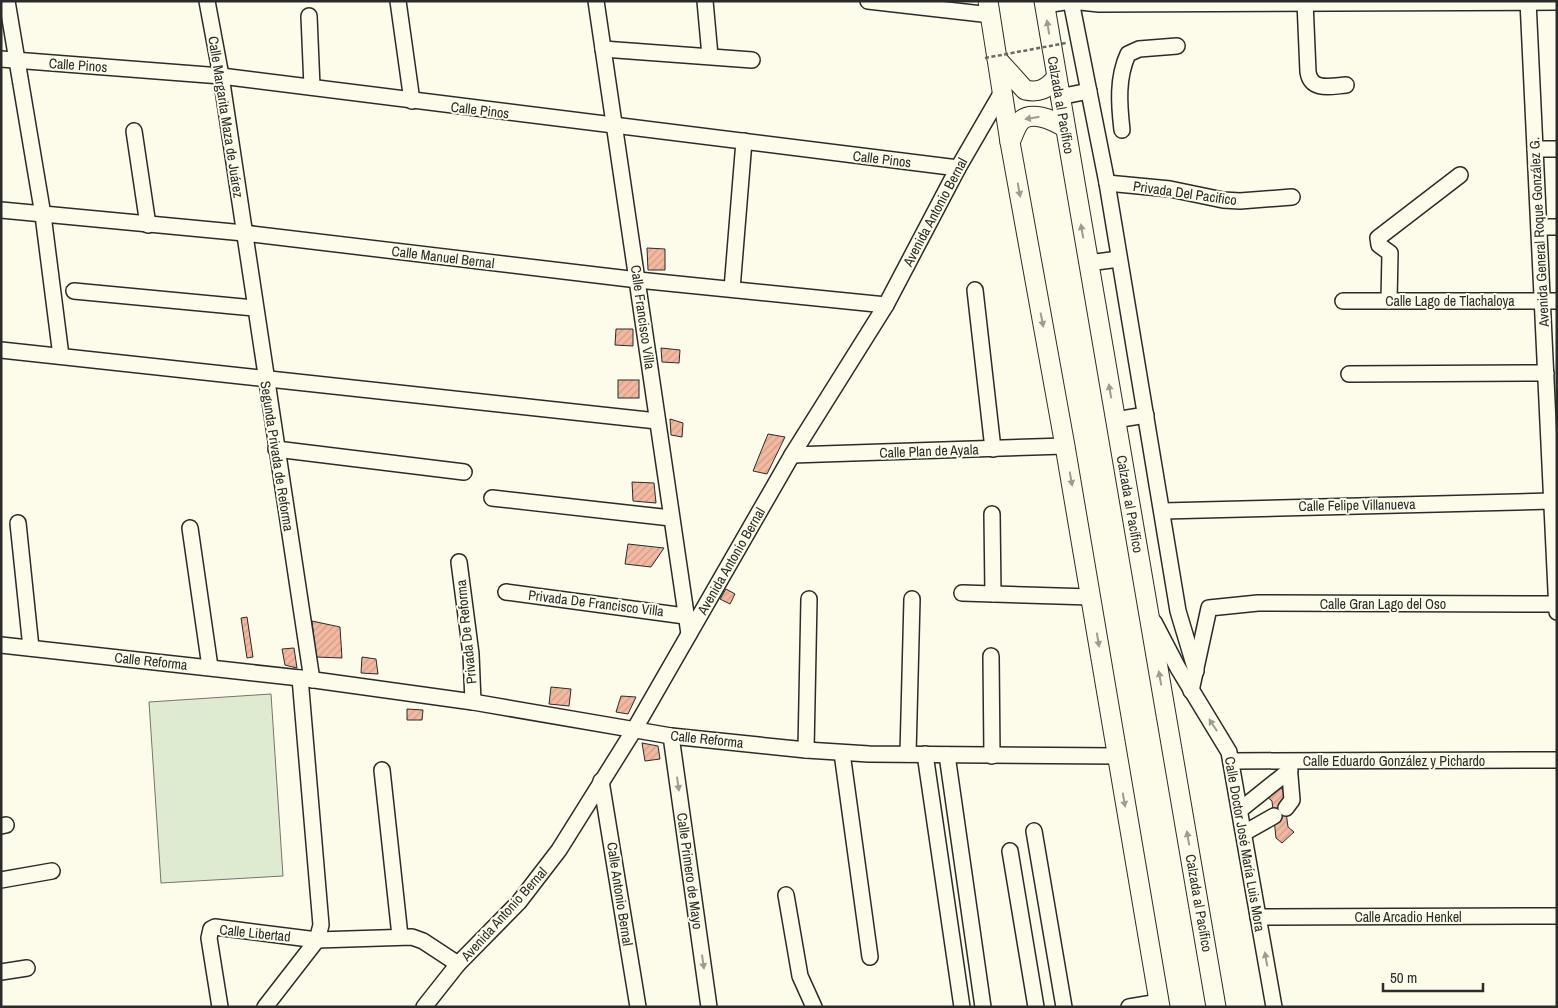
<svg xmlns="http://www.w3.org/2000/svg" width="1558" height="1008" font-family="'Archivo Narrow',sans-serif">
<defs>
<pattern id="building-hatch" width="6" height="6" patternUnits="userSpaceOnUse" patternTransform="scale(1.25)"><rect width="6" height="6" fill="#f2b8a0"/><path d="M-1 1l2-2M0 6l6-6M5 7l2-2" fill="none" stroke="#d09e8a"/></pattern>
</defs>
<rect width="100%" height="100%" fill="#fdfbea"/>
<polygon fill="#deebd1" stroke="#74746e" points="271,694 283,876 161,883 149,702"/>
<g fill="url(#building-hatch)" stroke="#2b2b2b">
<polygon points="647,248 665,249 665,270 648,270"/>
<polygon points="616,329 633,329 633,346 615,345"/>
<polygon points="661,348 680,350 679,363 662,362"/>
<rect x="618" y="380" width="21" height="18"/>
<polygon points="670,419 683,423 682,437 671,435"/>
<polygon points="768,434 785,437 767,474 753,471"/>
<polygon points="632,482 654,483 656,503 633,501"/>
<polygon points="628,544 664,548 651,567 625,564"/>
<polygon points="726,589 735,594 730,604 720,599"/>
<polygon points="247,617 253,657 247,658 241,618"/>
<polygon points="312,621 340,627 342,658 316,657"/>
<polygon points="294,648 297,668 285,665 282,649"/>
<polygon points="362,657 376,659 378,674 361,673"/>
<polygon points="551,687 571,689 569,706 549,704"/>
<polygon points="621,696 636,697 628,714 616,712"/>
<polygon points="407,709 423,710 422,720 407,720"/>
<polygon points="642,743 658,746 660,759 645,761"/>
<polygon points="1276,784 1283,790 1288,827 1294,832 1282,843 1276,838 1272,801 1266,796"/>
</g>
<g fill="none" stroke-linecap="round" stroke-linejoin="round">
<defs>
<g id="minor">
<polyline points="7,1 43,215 61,356"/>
<polyline points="207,1 221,76 312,680"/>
<polyline points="398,1 412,101"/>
<polyline points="596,1 689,634"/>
<polyline points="705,1 710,56"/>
<polyline points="868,1 991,15"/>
<polyline points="1071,1 1107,183 1178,611 1196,671"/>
<polyline points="1528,1 1557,612"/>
<path d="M 1305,2 L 1308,72 C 1311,92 1332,86 1346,85"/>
<polyline points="1045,5 1071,1 1099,4 1557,2"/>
<polyline points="309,16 312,87"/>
<polyline points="603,49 752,60"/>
<polyline points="1,59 221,76 958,168"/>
<polyline points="1059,97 1089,91"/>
<path d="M 1122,130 C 1119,104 1117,78 1128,54 L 1139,49 L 1177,46"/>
<polyline points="134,131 148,225"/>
<polyline points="1535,149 1557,149"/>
<polyline points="1107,183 1170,189 1223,200 1240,201 1292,197"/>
<polyline points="1,210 244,233 638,280 886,305"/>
<polyline points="1539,227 1557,227"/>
<polyline points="1088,263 1119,259"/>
<polyline points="732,289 744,141"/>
<polyline points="975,290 993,449"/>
<polyline points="74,291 254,308"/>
<polyline points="1343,301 1557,301"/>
<polyline points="1389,301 1390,253 1379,245 1378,238 1460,175"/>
<polyline points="1,350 657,421"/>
<polyline points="1349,374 1546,373"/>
<polyline points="1115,420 1146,415"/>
<polyline points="276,449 464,472"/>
<polyline points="792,455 1065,446"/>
<polyline points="492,498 671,518"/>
<polyline points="1163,511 1551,501"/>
<polyline points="992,514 993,594"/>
<polyline points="18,523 31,648"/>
<polyline points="190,528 210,667"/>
<polyline points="459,562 471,654 473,702"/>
<polyline points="506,592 685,616"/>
<polyline points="962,593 1091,597"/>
<polyline points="1154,622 1178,668 1229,752 1274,1007"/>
<polyline points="1,645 300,678 473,702 671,736 806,750 869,754 1117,756"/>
<polyline points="991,656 992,756"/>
<polyline points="1191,691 1209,608 1258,603 1557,604"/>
<polyline points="671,736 709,1007"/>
<polyline points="806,750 809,599"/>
<polyline points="842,753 870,957"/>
<polyline points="908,754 912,599"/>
<polyline points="925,754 962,1007"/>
<polyline points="947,755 983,1007"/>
<polyline points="1231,761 1557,760"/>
<polyline points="382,770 400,936"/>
<polyline points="601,781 638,1007"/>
<polyline points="1286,808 1292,800 1289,764"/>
<polyline points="1240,810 1290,770"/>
<polyline points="1,826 6,825"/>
<polyline points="1034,831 1064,1007"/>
<polyline points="1244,833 1274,816"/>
<polyline points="1010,851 1036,1007"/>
<polyline points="1,880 52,871"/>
<polyline points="786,895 800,976 814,1007"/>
<polyline points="1258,917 1557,916"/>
<polyline points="1,972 27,968"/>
<polyline points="220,1007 209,938 211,929 215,927 317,940 412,937 423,941 458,964"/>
<polyline points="265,1007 317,940 321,925 300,678"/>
<polyline points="424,1007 458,964 519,902 559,850 634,730 792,455 886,305 958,168 1002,92"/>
<polyline points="1129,1007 1159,1002"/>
</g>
<g id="major">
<polyline points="988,1 1010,142 1065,446 1160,1007"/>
<polyline points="1044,1 1216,1007"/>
<path d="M 997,59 L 1025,90 C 1039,93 1047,89 1056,78"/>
<path d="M 1010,142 C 1013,136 1015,129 1019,123 C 1029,109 1053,120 1064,127"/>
</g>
</defs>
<use href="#minor" stroke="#2b2b2b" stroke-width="18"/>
<use href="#major" stroke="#2b2b2b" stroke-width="21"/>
<use href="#minor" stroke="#fdfbea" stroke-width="15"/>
<use href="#major" stroke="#fdfbea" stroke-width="19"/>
<polyline stroke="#6a6964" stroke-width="2.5" stroke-dasharray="4 2.5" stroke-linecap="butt" points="985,58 1066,43"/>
</g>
<defs><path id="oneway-solid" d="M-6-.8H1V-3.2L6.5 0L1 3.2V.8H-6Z" transform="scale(1.25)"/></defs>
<g fill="#9e9d94">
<use href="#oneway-solid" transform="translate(1048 27) rotate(-99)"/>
<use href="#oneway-solid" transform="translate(1032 118) rotate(171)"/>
<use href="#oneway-solid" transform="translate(1019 190) rotate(80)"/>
<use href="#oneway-solid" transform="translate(1082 231) rotate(-100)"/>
<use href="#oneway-solid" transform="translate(1042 320) rotate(79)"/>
<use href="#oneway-solid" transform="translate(1110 391) rotate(-100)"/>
<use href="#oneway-solid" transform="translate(1071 479) rotate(80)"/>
<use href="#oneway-solid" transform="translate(1098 640) rotate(81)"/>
<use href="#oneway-solid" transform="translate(1160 678) rotate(-100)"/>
<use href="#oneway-solid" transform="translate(1213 725) rotate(-123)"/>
<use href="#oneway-solid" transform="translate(678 784) rotate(82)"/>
<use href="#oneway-solid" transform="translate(1124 800) rotate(80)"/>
<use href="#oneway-solid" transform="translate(1188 838) rotate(-100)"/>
<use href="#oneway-solid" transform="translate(1266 959) rotate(-100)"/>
<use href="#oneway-solid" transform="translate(703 962) rotate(82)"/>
</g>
<g text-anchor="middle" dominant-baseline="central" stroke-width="4" stroke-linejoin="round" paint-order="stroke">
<g font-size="14" fill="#2b2b2b" stroke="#fdfbea">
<text transform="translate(78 65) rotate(4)">Calle Pinos</text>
<text transform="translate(1061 105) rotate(80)">Calzada al Pacífico</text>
<text transform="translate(480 110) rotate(7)">Calle Pinos</text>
<text transform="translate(226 117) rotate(81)">Calle Margarita Maza de Juárez</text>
<text transform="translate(882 159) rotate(7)">Calle Pinos</text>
<text transform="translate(1185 193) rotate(8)">Privada Del Pacifico</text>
<text transform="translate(935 212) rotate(-62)">Avenida Antonio Bernal</text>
<text transform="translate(1539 232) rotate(-93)">Avenida General Roque González G.</text>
<text transform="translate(443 257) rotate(7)">Calle Manuel Bernal</text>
<text x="1450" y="301">Calle Lago de Tlachaloya</text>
<text transform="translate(643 317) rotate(82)">Calle Francisco Villa</text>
<text transform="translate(929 451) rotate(-2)">Calle Plan de Ayala</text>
<text transform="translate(277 456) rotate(81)">Segunda Privada de Reforma</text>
<text transform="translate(1130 504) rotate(80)">Calzada al Pacífico</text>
<text transform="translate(1357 505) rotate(-1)">Calle Felipe Villanueva</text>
<text transform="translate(731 561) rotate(-60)">Avenida Antonio Bernal</text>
<text transform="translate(596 603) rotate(7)">Privada De Francisco Villa</text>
<text x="1383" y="604">Calle Gran Lago del Oso</text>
<text transform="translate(466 632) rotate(-96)">Privada De Reforma</text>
<text transform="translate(151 661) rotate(6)">Calle Reforma</text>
<text transform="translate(707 739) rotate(6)">Calle Reforma</text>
<text x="1394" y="761">Calle Eduardo González y Pichardo</text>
<text transform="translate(1245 844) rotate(80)">Calle Doctor José María Luis Mora</text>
<text transform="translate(690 871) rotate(82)">Calle Primero de Mayo</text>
<text transform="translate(620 894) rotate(81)">Calle Antonio Bernal</text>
<text transform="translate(1199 903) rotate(80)">Calzada al Pacífico</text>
<text transform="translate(504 914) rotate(-48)">Avenida Antonio Bernal</text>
<text x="1408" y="917">Calle Arcadio Henkel</text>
<text transform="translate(255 933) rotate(6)">Calle Libertad</text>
</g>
</g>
<rect width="1558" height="1008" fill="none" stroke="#2b2b2b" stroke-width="5"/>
<path d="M1383 983v8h100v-8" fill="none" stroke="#2b2b2b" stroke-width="2.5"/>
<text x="1390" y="983" font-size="15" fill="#2b2b2b" stroke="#fdfbea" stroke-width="4" paint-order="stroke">50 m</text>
</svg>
